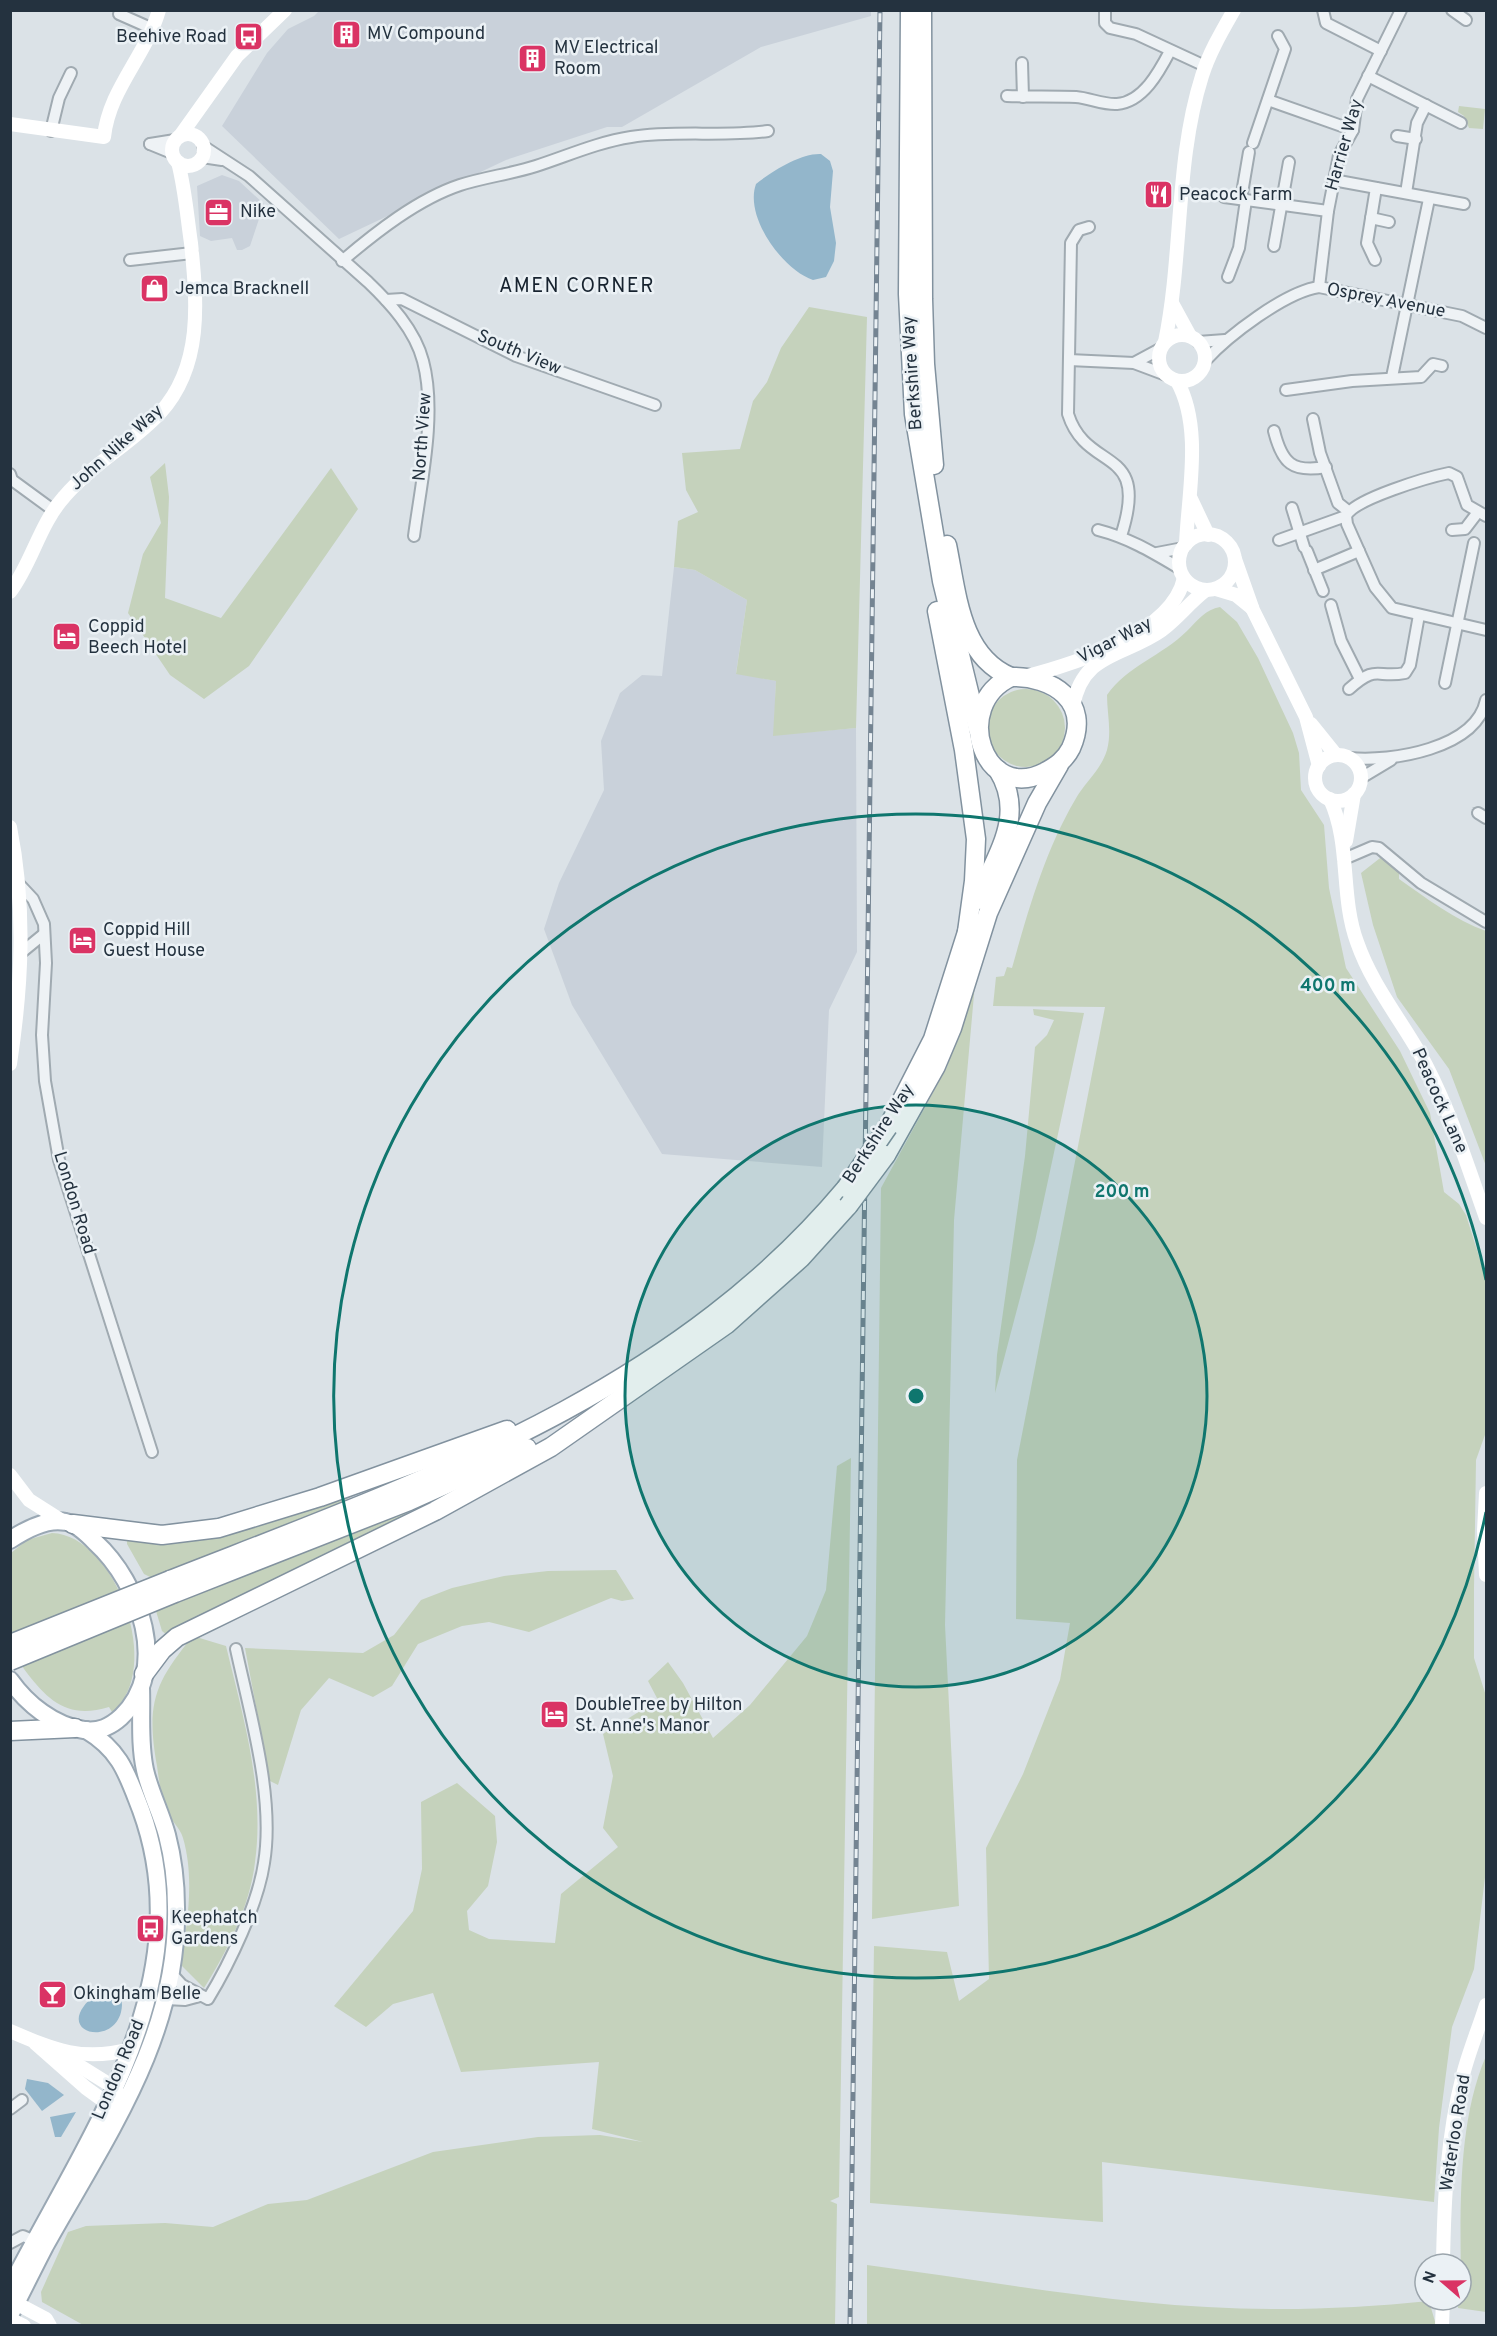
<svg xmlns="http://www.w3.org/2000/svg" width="1497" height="2336" font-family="Overpass,sans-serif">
<rect width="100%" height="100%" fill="#dbe2e7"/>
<g fill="#c9d1da">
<polygon points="319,11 871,11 871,16 761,47 622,127 607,127 506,160 339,239 222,126 267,53 288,29 314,16"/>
<polygon points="222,175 239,181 264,204 250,246 242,250 237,250 232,238 211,241 200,236 197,186"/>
<polygon points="674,567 695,570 747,600 736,673 776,681 774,735 856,728 857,952 829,1010 822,1167 662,1154 572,1005 544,929 559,883 604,790 601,741 620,693 642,675 662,676"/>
</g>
<g fill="#c5d2bc">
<polygon points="1459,106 1485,109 1483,129 1469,128 1464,116 1458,112"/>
<polygon points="809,307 867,317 856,728 773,736 776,681 736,674 747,600 695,570 674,567 678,521 698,512 686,490 682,453 740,449 753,401 767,382 781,348"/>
<polygon points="165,463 169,497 165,598 221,618 331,468 358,509 249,666 204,699 170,675 128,613 143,554 161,523 150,477"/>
<path d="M 1220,607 L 1237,622 L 1258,658 L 1293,733 L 1299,753 L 1301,790 L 1324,825 L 1329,888 L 1346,968 L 1400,1051 L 1430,1113 L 1444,1192 L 1459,1204 L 1466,1215 L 1486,1279 L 1486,1432 L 1476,1460 L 1474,1588 L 1474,1658 L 1486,1696 L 1486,1869 L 1474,1969 L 1452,2027 L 1439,2128 L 1434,2202 L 1102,2162 L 1103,2222 L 870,2203 L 874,1946 L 947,1952 L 959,2001 L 989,1979 L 986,1848 L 1023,1774 L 1060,1680 L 1070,1623 L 1016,1619 L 1017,1460 L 1105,1007 L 993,1006 L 996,977 L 1004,976 L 1007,967 L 1012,968 C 1028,911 1045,851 1075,800 C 1085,782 1101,770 1107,750 C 1112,731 1107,714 1107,695 C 1126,667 1163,655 1187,631 C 1197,621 1206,609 1220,607 Z"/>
<circle cx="1026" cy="728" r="39"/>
<path d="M 1384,855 L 1399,871 L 1399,879 C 1426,898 1455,920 1486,931 L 1486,1166 L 1449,1069 L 1397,997 L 1373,925 L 1361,873 Z"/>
<polygon points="976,972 954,1220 945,1625 959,1906 872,1919 881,1188 947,1067"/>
<polygon points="1033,1009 1084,1013 1035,1241 995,1393 997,1355 1025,1156 1035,1047 1047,1035 1054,1020 1034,1015"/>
<polygon points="851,1458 839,2197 830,2201 837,2204 835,2325 85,2326 42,2302 41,2292 68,2232 86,2226 165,2223 213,2227 268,2204 307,2200 433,2152 538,2137 600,2135 643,2142 592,2129 599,2062 461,2072 433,1993 393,2004 366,2027 334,2006 413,1911 422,1869 421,1802 457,1783 495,1816 497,1842 488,1886 467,1911 469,1930 489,1939 555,1943 561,1894 618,1847 603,1828 613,1776 603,1734 658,1700 648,1681 668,1662 683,1683 713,1738 750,1705 807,1636 826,1590 837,1466"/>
<polygon points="366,1489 334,1506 152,1578 144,1574 127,1544 127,1540 155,1543 201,1539"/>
<polygon points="407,1511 410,1514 167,1635 162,1631 156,1611"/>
<path d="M 52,1533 C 116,1535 165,1671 112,1712 L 109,1707 C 70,1719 50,1703 27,1673 C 21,1665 12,1651 11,1641 C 8,1612 11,1582 11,1553 L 27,1540 Z"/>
<polygon points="616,1570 634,1599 622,1601 611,1598 529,1632 489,1622 462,1626 418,1644 392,1686 373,1697 329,1678 301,1710 278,1785 270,1781 245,1648 363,1653 394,1635 421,1600 452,1588 504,1576 548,1571"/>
<path d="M 193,1636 L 226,1646 C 243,1716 265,1790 255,1862 C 250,1906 227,1952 204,1988 L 181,1965 C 187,1923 195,1879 183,1838 C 180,1827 170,1820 166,1810 C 161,1797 159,1780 157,1766 C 146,1705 154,1683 193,1636 Z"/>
<path d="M 1486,2056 L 1486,2312 L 1458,2308 L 1458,2300 L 1461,2300 C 1461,2224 1455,2128 1486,2056 Z"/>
<path d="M 867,2265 C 959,2277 1051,2293 1142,2302 C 1238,2312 1334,2311 1429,2301 L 1436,2325 L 867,2325 Z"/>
</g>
<g fill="#93b6cb">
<path d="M 821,154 L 830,161 L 833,171 L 830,207 L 836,243 L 834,261 L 826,277 L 813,280 C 783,270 744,217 756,184 C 772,171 801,153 821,154 Z"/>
<path d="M 102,1991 C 111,1992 122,1993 122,2005 C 120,2046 61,2036 84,2006 C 88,2000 96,1996 102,1991 Z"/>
<polygon points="27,2079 48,2083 64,2095 42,2111 25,2089"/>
<polygon points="76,2112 61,2137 55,2137 50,2117"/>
</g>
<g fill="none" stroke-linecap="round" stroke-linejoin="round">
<defs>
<g id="street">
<polyline points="1105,10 1105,23 1110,28 1136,34 1205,66"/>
<polyline points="1323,10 1326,23 1381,51"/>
<polyline points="1452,10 1466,20"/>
<polyline points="119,14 153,29"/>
<polyline points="1022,63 1023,97"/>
<polyline points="1368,76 1461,123"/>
<path d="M 1007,96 C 1030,97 1053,96 1076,97 C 1089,98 1104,105 1117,104 C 1143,102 1159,72 1170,51"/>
<polyline points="1268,100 1353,130"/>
<polyline points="51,131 59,98 71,73"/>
<polyline points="1397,136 1416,139"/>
<polyline points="1253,143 1285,49 1278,36"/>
<polyline points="150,144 175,140"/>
<polyline points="150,144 172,153"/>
<path d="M 203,146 L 249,176 L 368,282 C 390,303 415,330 423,361 C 437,413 421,483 414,536"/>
<polyline points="202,157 222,160"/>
<polyline points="1333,180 1464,204"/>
<polyline points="1406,193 1417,123 1426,105"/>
<polyline points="1224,197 1328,211"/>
<polyline points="1241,199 1249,152"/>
<polyline points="1371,218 1389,222"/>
<path d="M 1089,227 L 1079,230 L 1071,243 L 1068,414 C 1087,474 1151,444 1121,536"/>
<polyline points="1274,246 1289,162"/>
<polyline points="130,260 192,253"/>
<polyline points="1375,260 1367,243 1376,188"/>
<path d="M 342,261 C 376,232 418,199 460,185 C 485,177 511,174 536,166 C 567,156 598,142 631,137 C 676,130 723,137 768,131"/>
<polyline points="1228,277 1239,248 1246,200"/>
<polyline points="1319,287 1328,211 1339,155 1353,130 1357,99 1401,10"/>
<polyline points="386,300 402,299 516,356 655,405"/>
<polyline points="1198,342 1225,340"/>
<polyline points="1069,360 1134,363 1166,375"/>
<path d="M 1205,361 C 1228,336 1285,292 1319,287 L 1462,316 L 1486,328"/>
<polyline points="1134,363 1160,349"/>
<polyline points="1392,377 1429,199"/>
<polyline points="1286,390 1352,381 1421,377 1433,364 1442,366"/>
<polyline points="1313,419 1320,453 1338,503 1348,511"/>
<path d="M 1274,431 C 1282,463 1292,473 1326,467"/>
<polyline points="10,474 12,480 53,510"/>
<polyline points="1292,508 1304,547"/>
<path d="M 1486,516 L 1467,505 L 1457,477 L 1449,473 C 1429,477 1354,499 1346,516 L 1347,524 L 1375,587 L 1392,608 L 1486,630"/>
<path d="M 1098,530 C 1129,538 1152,552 1179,568"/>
<polyline points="1452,530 1465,529 1478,512"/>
<polyline points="1279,540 1346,516"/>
<polyline points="1307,551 1323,591"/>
<polyline points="1157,553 1183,548"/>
<polyline points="1314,570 1359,551"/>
<polyline points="1331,605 1341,641 1360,679"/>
<polyline points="1445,683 1474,543"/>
<path d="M 1349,689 C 1378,663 1376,679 1405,673 L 1410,665 L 1419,615"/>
<path d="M 1350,758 C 1391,762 1476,749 1486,700"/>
<polyline points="1361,778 1391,760"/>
<polyline points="1478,813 1486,818"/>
<polyline points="1344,859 1372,847 1379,848 1421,883 1486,922"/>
<polyline points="18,883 33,899 44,924 46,963 42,1035 45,1081 59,1160 152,1452"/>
<polyline points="22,952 44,934"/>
<path d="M 172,1974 L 182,1985 L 208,1999 C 230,1963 258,1904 264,1863 C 275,1798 250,1714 236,1649"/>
<polyline points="166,1999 185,2000 200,1996"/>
<polyline points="10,2109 22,2100"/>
<polyline points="10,2243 23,2236 40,2243"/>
</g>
<g id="primary">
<path d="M 10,1540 C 25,1530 48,1518 66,1522 C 77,1524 87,1534 95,1542 C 140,1583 171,1669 121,1717 C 110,1727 99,1732 84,1730 C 54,1726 27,1704 10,1680"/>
<path d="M 10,2288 C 85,2140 204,1983 141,1810 C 127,1774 121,1751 86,1730"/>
<path d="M 10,2315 C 22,2292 33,2269 45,2246 C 105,2138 179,2036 176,1907 C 176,1883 173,1858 167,1835 C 161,1813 150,1792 145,1770 C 139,1743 142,1715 141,1688"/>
</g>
<g id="highway">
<polyline points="910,10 908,294 914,414 942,581 978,729"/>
<polyline points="922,10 923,299 925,364 934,465"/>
<path d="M 947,545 C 957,593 960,656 1011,677"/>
<polyline points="937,611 964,750 976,839 974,881 967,932"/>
<path d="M 1011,677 C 1052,676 1092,701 1071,748 C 1065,760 1056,766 1045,772 C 983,804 951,705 1011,677 Z"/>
<path d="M 978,900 C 995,855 1027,817 998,770"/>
<polyline points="888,1127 933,1039 968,929"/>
<polyline points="886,1155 936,1066 952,1028 988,913 1037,803 1059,765"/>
<polyline points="73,1524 162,1535 219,1528 320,1497 507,1430"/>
<path d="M 170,1580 C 417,1483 670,1398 846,1188"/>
<polyline points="175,1593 409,1501 527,1448"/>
<polyline points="144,1674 162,1650 177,1637 435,1511 551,1447 727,1324 801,1258 848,1206"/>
<polyline points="10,1731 75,1728"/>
</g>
</defs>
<use href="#street" stroke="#a0aab1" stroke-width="14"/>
<use href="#primary" stroke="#9aa8b4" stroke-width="20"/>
<use href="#highway" stroke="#82929f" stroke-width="21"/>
<use href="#street" stroke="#eef2f5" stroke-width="10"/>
<g stroke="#fff" stroke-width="14">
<path d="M 10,124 L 104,137 C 109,89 146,56 159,10"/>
<circle cx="188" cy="150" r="16"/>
<polyline points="180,136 237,56 285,10"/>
<polyline points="1172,303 1190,336"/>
<circle cx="1182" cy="358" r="23"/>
<path d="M 1165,342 C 1183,255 1175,161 1202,76 C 1209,53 1222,31 1234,10"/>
<path d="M 1177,381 C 1203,427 1188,494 1186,544"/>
<polyline points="1191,499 1208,535"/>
<circle cx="1207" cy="562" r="28"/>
<polyline points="1235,559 1253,610 1306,717 1319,766"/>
<polyline points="1216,589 1236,595 1252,608"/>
<path d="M 10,592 C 32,563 39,525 64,497 C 92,464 131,444 160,413 C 203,366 197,302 191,243 C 187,216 185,189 178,162"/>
<path d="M 1024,677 C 1074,664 1172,634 1184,578"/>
<path d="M 1073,707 C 1082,652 1124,657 1162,630 C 1178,618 1190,602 1206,590"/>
<polyline points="1311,724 1336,755"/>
<circle cx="1338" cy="778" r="23"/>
<path d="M 1330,799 C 1351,844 1340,896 1357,942 C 1373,988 1404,1023 1426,1065 C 1451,1113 1468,1167 1486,1218"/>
<path d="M 10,827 C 26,908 22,984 10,1064"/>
<polyline points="1346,841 1354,794"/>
<polyline points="10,1475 29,1500 62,1521"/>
<polyline points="1486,1493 1484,1531 1486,1575"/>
<path d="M 10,2031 C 54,2050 83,2062 131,2049"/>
<polyline points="35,2043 86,2088 115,2109"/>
<polyline points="60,2051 70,2060 115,2088 119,2095"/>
<path d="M 1443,2264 C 1444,2201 1447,2136 1463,2075 C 1469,2051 1479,2028 1486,2005"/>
<polyline points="10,2300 46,2319 50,2326"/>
<polyline points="10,2319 24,2326"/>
<polyline points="1442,2326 1443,2300"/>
</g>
<use href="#primary" stroke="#fff" stroke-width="16"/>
<use href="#highway" stroke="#fff" stroke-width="18"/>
<defs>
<polyline id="rail" points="850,2326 880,10"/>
</defs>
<use href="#rail" stroke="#748492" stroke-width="5"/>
<use href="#rail" stroke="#ebf1f5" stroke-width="3" stroke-dasharray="9" stroke-linecap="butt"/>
<defs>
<g id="highway-bridge">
<polyline points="846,1188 888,1127"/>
<polyline points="848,1206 886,1155"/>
<polyline points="10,1644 170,1580"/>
<polyline points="10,1661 175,1593"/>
</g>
</defs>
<use href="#highway-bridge" stroke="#82929f" stroke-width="21" stroke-linecap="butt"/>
<use href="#highway-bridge" stroke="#fff" stroke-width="18"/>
</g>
<circle cx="916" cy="1396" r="291" fill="#0f766e" fill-opacity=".12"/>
<g fill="none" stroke="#0f766e" stroke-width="3">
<circle cx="916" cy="1396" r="291"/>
<path d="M1486 1512A582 582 0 1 1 1486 1280"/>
</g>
<defs>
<symbol id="building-square" viewBox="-11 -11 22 22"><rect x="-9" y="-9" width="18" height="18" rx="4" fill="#da3364" stroke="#ebf1f5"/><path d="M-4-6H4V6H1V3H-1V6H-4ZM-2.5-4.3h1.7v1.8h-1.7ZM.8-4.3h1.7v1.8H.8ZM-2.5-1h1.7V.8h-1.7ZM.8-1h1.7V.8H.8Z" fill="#fff"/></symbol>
<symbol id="bus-square" viewBox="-11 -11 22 22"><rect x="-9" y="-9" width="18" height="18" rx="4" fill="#da3364" stroke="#ebf1f5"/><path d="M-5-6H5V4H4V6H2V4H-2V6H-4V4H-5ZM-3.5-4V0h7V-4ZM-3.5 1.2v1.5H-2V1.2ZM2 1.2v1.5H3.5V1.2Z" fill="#fff"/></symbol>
<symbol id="restaurant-square" viewBox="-11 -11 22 22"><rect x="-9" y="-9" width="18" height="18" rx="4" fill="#da3364" stroke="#ebf1f5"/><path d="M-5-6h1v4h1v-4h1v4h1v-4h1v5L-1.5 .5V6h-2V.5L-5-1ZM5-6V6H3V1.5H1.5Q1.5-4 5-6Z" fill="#fff"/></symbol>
<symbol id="office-square" viewBox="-11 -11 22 22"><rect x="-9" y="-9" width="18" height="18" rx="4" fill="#da3364" stroke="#ebf1f5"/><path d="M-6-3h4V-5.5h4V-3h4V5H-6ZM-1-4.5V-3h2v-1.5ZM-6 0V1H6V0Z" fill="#fff"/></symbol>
<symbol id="shop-square" viewBox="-11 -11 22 22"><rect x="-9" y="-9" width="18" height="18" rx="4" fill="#da3364" stroke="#ebf1f5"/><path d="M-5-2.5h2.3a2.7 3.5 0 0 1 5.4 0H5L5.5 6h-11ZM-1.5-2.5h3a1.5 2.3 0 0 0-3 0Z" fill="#fff"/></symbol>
<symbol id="hotel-square" viewBox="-11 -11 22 22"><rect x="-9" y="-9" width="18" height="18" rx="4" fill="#da3364" stroke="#ebf1f5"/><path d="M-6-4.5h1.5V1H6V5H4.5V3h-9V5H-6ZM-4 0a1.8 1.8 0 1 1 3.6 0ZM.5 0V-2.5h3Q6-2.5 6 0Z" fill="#fff"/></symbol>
<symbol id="bar-square" viewBox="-11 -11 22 22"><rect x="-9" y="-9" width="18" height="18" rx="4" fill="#da3364" stroke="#ebf1f5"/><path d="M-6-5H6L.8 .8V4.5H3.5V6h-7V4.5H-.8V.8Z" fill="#fff"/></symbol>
</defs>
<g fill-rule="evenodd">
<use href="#building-square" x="330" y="18" width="33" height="33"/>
<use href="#bus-square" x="232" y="20" width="33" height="33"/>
<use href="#building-square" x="516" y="42" width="33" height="33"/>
<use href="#restaurant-square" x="1142" y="178" width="33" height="33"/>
<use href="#office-square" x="202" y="196" width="33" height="33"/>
<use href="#shop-square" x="138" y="272" width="33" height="33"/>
<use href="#hotel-square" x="50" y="620" width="33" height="33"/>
<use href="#hotel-square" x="66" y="924" width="33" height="33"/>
<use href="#hotel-square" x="538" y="1698" width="33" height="33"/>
<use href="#bus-square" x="134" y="1912" width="33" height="33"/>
<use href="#bar-square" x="36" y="1978" width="33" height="33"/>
</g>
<g text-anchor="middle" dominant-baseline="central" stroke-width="5" stroke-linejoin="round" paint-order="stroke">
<g font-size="18" fill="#24323f" stroke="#ebf1f5" text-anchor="start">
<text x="367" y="34">MV Compound</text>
<text x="227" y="37" text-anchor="end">Beehive Road</text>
<text x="554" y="48">MV Electrical<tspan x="554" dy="21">Room</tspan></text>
<text x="1179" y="195">Peacock Farm</text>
<text x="240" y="212">Nike</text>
<text x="175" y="289">Jemca Bracknell</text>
<text x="88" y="627">Coppid<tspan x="88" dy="21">Beech Hotel</tspan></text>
<text x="103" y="930">Coppid Hill<tspan x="103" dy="21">Guest House</tspan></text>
<text x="575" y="1705">DoubleTree by Hilton<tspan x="575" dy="21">St. Anne's Manor</tspan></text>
<text x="171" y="1918">Keephatch<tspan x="171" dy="21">Gardens</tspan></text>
<text x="73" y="1994">Okingham Belle</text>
</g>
<g font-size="18" fill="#24323f" stroke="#ebf1f5">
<text transform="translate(1345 145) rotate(-74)">Harrier Way</text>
<text transform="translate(1386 301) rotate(11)">Osprey Avenue</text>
<text transform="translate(519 353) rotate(23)">South View</text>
<text transform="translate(913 373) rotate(-94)">Berkshire Way</text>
<text transform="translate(423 437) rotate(-86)">North View</text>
<text transform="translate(117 448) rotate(-42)">John Nike Way</text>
<text transform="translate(1115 641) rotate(-27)">Vigar Way</text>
<text transform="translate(1439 1101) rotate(66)">Peacock Lane</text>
<text transform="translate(879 1134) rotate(-57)">Berkshire Way</text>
<text transform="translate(74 1203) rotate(73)">London Road</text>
<text transform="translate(119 2070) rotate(-67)">London Road</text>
<text transform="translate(1456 2133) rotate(-81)">Waterloo Road</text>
</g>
<g font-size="20" letter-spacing="1.5" fill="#17232f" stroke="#ebf1f5">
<text x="577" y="287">AMEN CORNER</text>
</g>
</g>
<circle cx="916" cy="1396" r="9" fill="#0f766e" stroke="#ebf1f5" stroke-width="3"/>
<g font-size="18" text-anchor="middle" font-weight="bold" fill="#0f766e" stroke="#ebf1f5" stroke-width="5" stroke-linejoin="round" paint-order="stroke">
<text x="1328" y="991">400 m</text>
<text x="1122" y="1197">200 m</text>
</g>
<rect width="1497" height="2336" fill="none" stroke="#24323f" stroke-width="24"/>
<g transform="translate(1443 2282) rotate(290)"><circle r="28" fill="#ebf1f5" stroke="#9ba5ac" stroke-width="1.5"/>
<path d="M0-4.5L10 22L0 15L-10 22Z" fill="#da3364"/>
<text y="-9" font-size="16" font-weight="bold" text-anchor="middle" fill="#24323f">N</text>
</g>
</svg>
